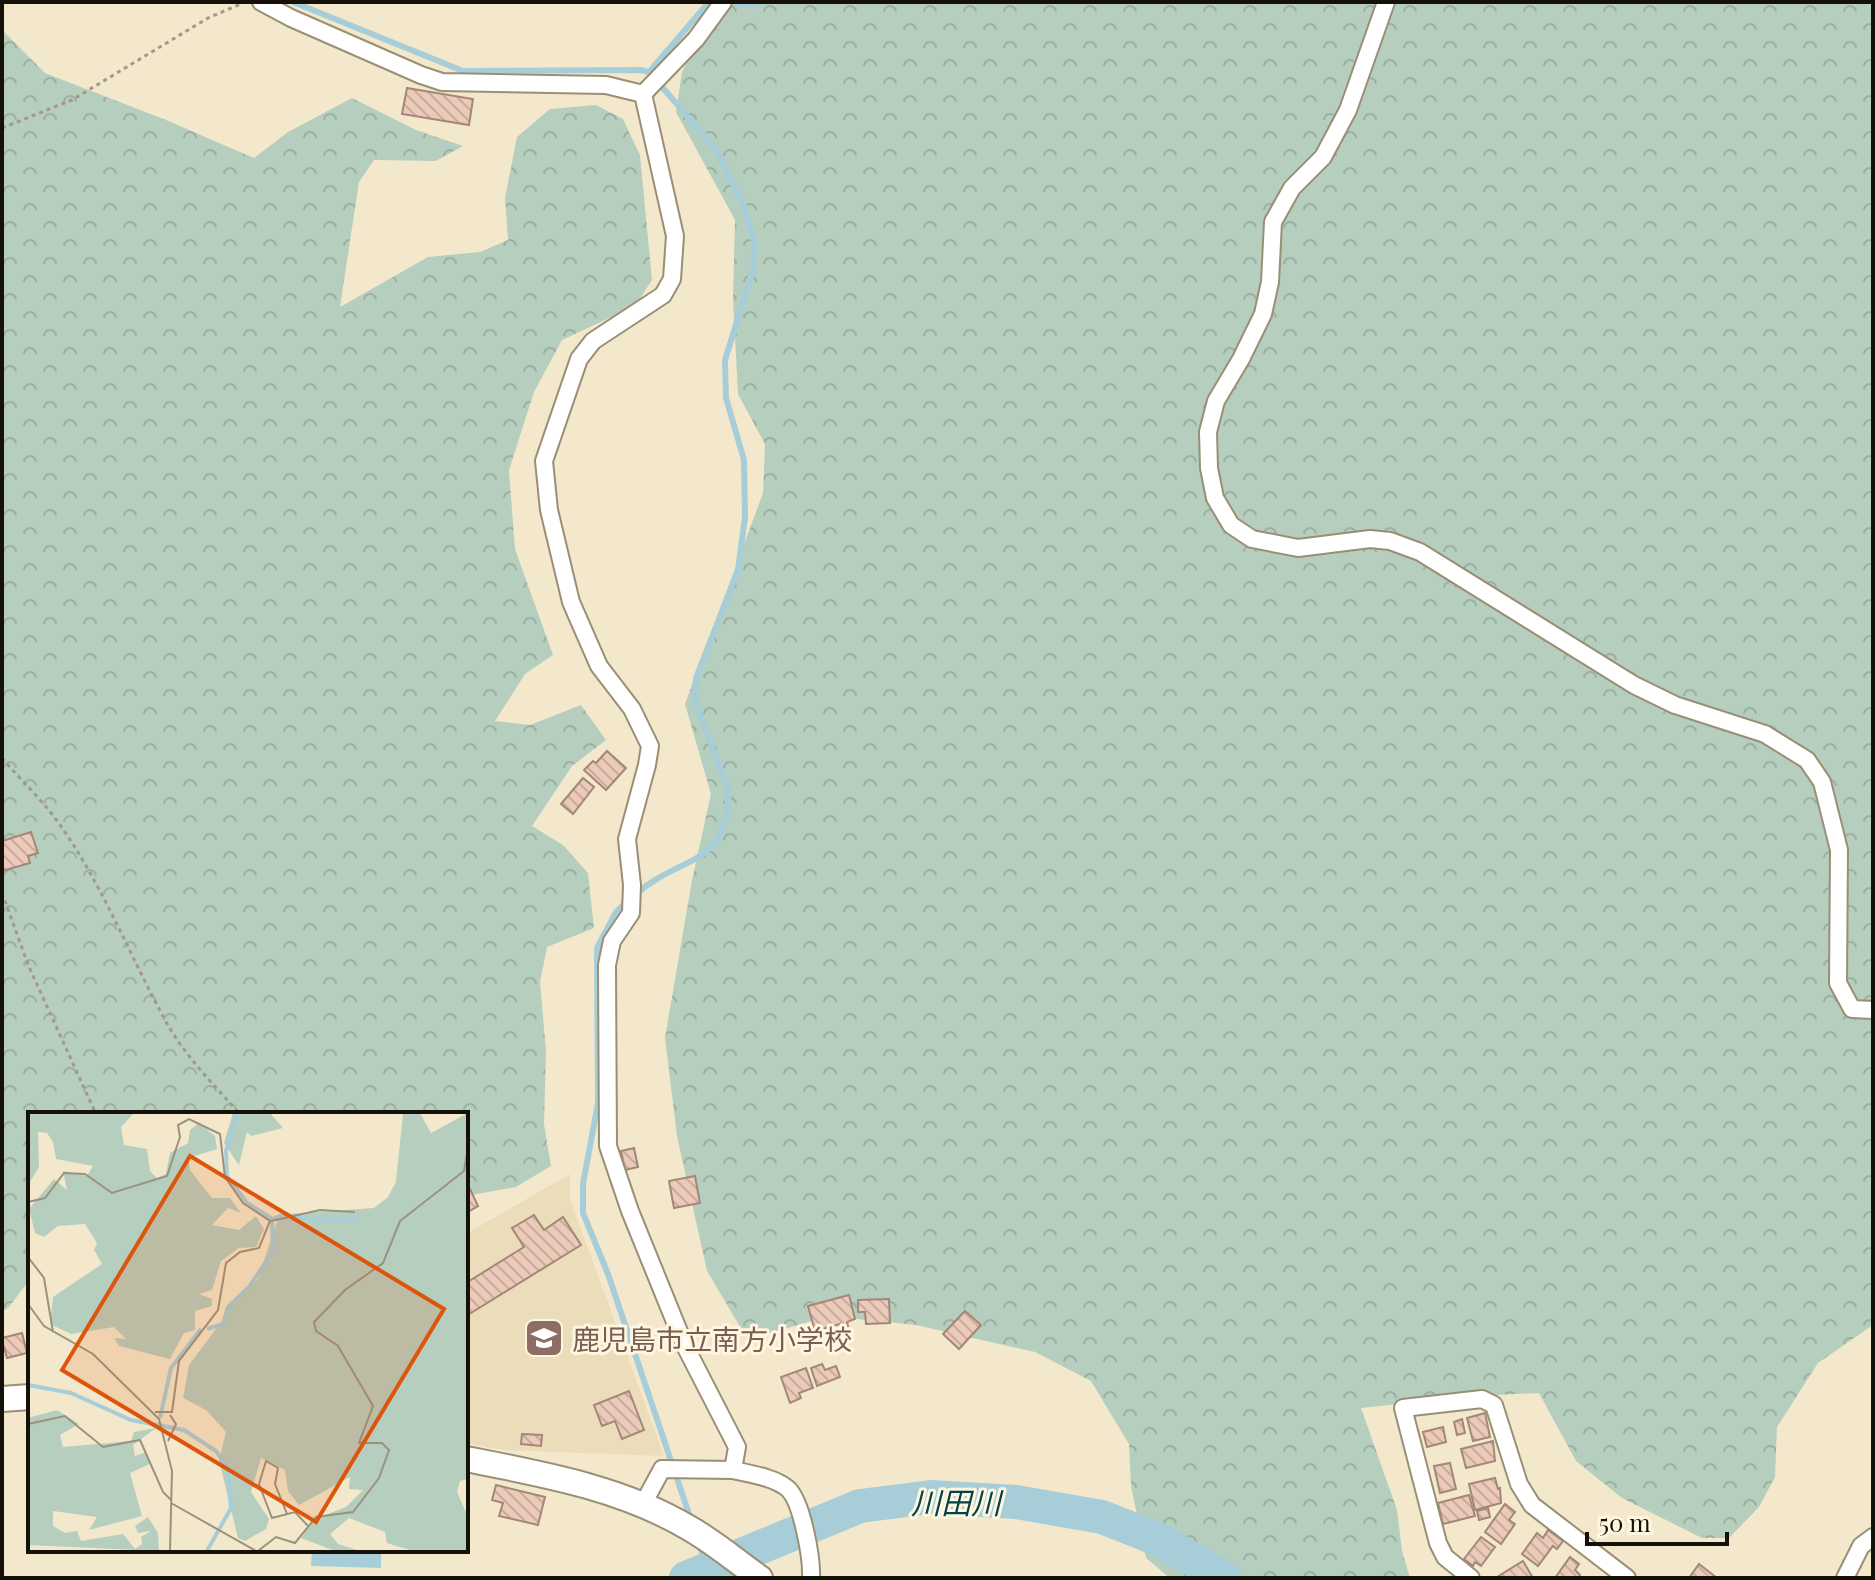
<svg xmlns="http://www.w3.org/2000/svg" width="1875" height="1580" font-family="'Playfair Display','Noto Sans JP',serif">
<defs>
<pattern id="forest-crowns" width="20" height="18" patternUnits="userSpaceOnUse" patternTransform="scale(2)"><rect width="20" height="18" fill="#b5cebe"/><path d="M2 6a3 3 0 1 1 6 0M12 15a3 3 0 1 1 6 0" fill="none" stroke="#9bb0a2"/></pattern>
<pattern id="building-back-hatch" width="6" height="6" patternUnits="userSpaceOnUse" patternTransform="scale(2)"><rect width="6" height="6" fill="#ebcab9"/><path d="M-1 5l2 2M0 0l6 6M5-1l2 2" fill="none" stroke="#c9ac9e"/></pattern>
</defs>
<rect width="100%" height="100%" fill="#f4e8cc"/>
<polygon fill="#ebddb9" points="570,1174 570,1199 664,1456 504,1450 466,1443 466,1234"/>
<g fill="url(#forest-crowns)">
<polygon points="716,2 1873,2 1873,1325 1818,1363 1777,1427 1775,1477 1759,1507 1729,1538 1702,1538 1622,1498 1576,1461 1539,1393 1476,1396 1361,1408 1397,1510 1402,1551 1410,1578 1170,1578 1146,1558 1131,1486 1129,1444 1091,1381 1035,1352 916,1325 828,1316 748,1340 707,1271 677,1136 665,1038 692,880 711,794 685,704 763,493 765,444 738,394 733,299 735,220 676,112 682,72"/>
<polygon points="2,30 45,73 166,120 254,158 288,132 352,98 416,130 463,146 436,161 374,160 359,182 340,307 428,257 480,252 508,240 505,198 517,137 550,109 596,105 623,119 640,155 652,280 635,306 562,340 534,392 509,470 515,549 553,655 525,674 495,721 530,725 581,705 606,740 572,766 532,826 563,845 588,873 594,928 547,947 540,982 546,1052 544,1124 551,1166 516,1187 466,1196 466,1114 30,1114 30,1279 9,1307 2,1312"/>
</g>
<polygon fill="#a7ced8" points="312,1550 381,1550 381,1568 311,1566"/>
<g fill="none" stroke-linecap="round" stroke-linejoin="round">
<g stroke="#a7ced8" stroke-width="6">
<polyline points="293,2 463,71 640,70 649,72"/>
<polyline points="737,3 752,5 762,2"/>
<path d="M 636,894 C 680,855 730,867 728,790 L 694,697 L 696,678 L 738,570 L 745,517 L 744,460 L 726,398 L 725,360 L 753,270 L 755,245 L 744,206 L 715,148 L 649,72 L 709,2"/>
<polyline points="627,901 616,912 597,948 598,1103 583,1184 583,1213 608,1274 691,1520"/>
<polyline points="698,1542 708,1569"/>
</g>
<polyline stroke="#a7ced8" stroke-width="34" points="686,1578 860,1506 931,1497 1016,1502 1102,1517 1160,1540 1224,1578"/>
</g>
<g fill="url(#building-back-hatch)" stroke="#a38779" stroke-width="2">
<polygon points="407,88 473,99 469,125 402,114"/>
<polygon points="607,751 626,768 606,790 584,770 593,761 596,763"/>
<polygon points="583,778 594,787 573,814 561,804"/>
<polygon points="31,832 38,853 28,856 30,863 2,871 2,841"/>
<polygon points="634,1148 638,1167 625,1170 621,1151"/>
<polygon points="695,1176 700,1203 674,1208 669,1181"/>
<polygon points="470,1189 478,1206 466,1213 466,1191"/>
<polygon points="534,1215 544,1230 563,1217 581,1245 466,1316 466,1283 524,1247 512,1228"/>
<polygon points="849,1295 855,1319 847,1322 848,1326 841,1328 840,1324 815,1331 808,1306"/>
<polygon points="889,1299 890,1323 866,1324 865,1312 858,1312 858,1300"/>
<polygon points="965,1311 981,1325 959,1349 943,1334"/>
<polygon points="22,1333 27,1353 7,1358 4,1347 2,1348 2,1338"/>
<polygon points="822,1364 825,1370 836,1366 840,1377 817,1386 811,1368"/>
<polygon points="806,1368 813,1388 799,1393 801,1398 790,1403 781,1377"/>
<polygon points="629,1391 644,1430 622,1439 615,1421 602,1426 594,1405"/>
<polygon points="1485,1413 1490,1437 1473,1441 1467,1418"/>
<polygon points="1462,1419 1465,1433 1457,1435 1454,1422"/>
<polygon points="1443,1427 1446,1442 1427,1447 1423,1432"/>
<polygon points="522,1434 542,1435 541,1446 521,1444"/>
<polygon points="1493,1441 1495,1461 1466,1468 1461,1449"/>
<polygon points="1450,1463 1456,1489 1440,1493 1434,1466"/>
<polygon points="1495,1478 1498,1489 1500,1488 1501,1503 1475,1510 1469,1484"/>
<polygon points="496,1485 545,1497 538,1525 499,1516 503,1503 492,1500"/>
<polygon points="1469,1495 1475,1516 1443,1524 1438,1503"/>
<polygon points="1505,1504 1515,1512 1509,1520 1515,1524 1501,1544 1485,1532"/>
<polygon points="1488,1508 1490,1517 1479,1520 1477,1511"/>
<polygon points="1548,1530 1563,1541 1557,1549 1553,1546 1538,1566 1522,1554 1537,1533 1543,1538"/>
<polygon points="1481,1537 1495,1547 1481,1566 1475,1562 1473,1566 1464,1559"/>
<polygon points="1570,1557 1579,1564 1575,1570 1580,1575 1578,1578 1555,1578"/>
<polygon points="1523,1561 1533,1578 1497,1578 1497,1577"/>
<polygon points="1699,1564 1717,1578 1689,1578"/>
</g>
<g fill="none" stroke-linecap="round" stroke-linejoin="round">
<defs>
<g id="street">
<polyline points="261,2 291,18 421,75 442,82 606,85 643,94 675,236 672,279 663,295 593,341 579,359 544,461 549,510 571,602 599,666 632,709 650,746 647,765 627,839 632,885 631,913 612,941 607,965 608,1146 630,1211 684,1344 737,1447 733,1470 662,1469 642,1506"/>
<polyline points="1386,2 1348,110 1323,157 1292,188 1273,222 1270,282 1263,314 1241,359 1216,401 1208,432 1209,468 1215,498 1231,525 1252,539 1298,548 1370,539 1390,541 1420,552 1634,685 1675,705 1765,734 1807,760 1822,782 1839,850 1838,983 1852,1009 1873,1010"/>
<polyline points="643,94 696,39 723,2"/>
<path d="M 733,1470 C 750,1474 773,1477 787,1488 C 802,1500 812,1559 811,1578"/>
<polyline points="1471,1578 1445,1557 1438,1543 1403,1408 1482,1399 1494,1405 1519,1484 1532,1505 1627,1578"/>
<polyline points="1845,1578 1861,1546 1873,1537"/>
</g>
<g id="secondary">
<polyline points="2,1399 30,1397"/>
<path d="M 466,1459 C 542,1474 622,1488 689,1528 C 714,1542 736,1561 760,1578"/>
</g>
</defs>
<use href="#street" stroke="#9a8f75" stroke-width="20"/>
<use href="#secondary" stroke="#9a8f75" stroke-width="28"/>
<g stroke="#a39a85" stroke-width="3" stroke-dasharray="4 4" stroke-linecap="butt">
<polyline points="2,128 72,100 208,18 243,3"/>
<path d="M 2,758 C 19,778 39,797 55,818 C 100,879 128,952 164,1018 C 183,1054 213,1084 240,1114"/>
<polyline points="2,893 29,967 96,1114"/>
</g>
<use href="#street" stroke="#fff" stroke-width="16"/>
<use href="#secondary" stroke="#fff" stroke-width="24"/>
</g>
<defs>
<symbol id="school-square" viewBox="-11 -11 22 22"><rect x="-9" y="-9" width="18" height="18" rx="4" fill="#8d6e63" stroke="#fff6df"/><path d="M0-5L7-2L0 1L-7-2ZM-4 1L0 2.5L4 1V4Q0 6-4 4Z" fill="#fff"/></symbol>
</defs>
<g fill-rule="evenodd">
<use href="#school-square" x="522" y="1316" width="44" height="44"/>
</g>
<g text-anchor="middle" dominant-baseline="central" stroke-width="6" stroke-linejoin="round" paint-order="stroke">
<g font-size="28" fill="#785e54" stroke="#fff6df" text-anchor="start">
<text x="572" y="1338">鹿児島市立南方小学校</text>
</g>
<g font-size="30" font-style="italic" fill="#03404c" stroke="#fff6df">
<text x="956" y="1502">川田川</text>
</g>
</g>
<g transform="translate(28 1112)">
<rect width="440" height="440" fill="#f4e8cc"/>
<path d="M 0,1 L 106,1 L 93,15 L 96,33 L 119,37 L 122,59 L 129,66 L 138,62 L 142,41 L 160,31 L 162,18 L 171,11 L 187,24 L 189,37 L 160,46 L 162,58 L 184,86 L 202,86 L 213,101 L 200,96 L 184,113 L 211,118 L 228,104 L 236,117 L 228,135 L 211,136 L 193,149 L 184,178 L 171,182 L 184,187 L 184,194 L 167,199 L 167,218 L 156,221 L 142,247 L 91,234 L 86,226 L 98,227 L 86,215 L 43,222 L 22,212 L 25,185 L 74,152 L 66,138 L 69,131 L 57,112 L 30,114 L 16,125 L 7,121 L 1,97 L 26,67 L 39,78 L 35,59 L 59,64 L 65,54 L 28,47 L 25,30 L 19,21 L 10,20 L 11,55 L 0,73 ZM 205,1 L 242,1 L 255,16 L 223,24 L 219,20 L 211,53 L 196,31 ZM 375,1 L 392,1 L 403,21 L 440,1 L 440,367 L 432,369 L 429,380 L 440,405 L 440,439 L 385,439 L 359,431 L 357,420 L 321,406 L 302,422 L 310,432 L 332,439 L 307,439 L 273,426 L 287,407 L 318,395 L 335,378 L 321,377 L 322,365 L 271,393 L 260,379 L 257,358 L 233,346 L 223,380 L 241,407 L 238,417 L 217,429 L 210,426 L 191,348 L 198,320 L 178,298 L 155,286 L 161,253 L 194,209 L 198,195 L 230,167 L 249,109 L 260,102 L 346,96 L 360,85 L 368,70 ZM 29,298 L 51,312 L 32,323 L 35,335 L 103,329 L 106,320 L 128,316 L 105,333 L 107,344 L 118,340 L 122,352 L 102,361 L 114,404 L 61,418 L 69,405 L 25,399 L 25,414 L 37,421 L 49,419 L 53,429 L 95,422 L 107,437 L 114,432 L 113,425 L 123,419 L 110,421 L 107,414 L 120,405 L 130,421 L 131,439 L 0,433 L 0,306 Z" fill="#b5cebe"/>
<path fill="none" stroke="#a7ced8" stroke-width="4" d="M 209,1 L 198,39 L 199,64 L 219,91 L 243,106M 264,106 L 330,108M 179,217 L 195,212 L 200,195 L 221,175 L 245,139 L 244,107 L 260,101M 0,273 L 43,281 L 103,308 L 156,318 L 188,339 L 200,356 L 203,396 L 179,439M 132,306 L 143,256 L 173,217"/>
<path fill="none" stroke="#9b927e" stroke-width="2" d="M 0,90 L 17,86 L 36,61 L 57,62 L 84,81 L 139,64 L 152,25 L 150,13 L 161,7 L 192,22 L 197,65 L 215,91 L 242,109 L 231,136 L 212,140 L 198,151 L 190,198 L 151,249 L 144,300 L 127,300M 243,109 L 292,98 L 327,100M 0,145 L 16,166 L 25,220M 0,192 L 16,214 L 65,242 L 131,307 L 144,359 L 142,439M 0,312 L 37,304 L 75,335 L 112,328 L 135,380 L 143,388M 140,329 L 148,312 L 142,303M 143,391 L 228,439M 259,402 L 247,372 L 250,356 L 238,349 L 231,372 L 244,406 L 267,400 L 280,414M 230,439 L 248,425 L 267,431 L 288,405 L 325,400 L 351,366 L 361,338 L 354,331 L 331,331 L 345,294 L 310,234 L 288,219 L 286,210 L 317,178 L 355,151 L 372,109 L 436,59 L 440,35"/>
<path fill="#dd550c" fill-opacity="0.15" stroke="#dd550c" stroke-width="4" d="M 162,44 L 416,197 L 288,410 L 34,258 Z"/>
<rect width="440" height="440" fill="none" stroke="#151108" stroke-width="4"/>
</g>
<rect width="1875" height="1580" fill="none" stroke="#151108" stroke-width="8"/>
<path d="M1587 1532v12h140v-12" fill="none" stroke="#151108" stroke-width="4"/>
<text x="1599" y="1532" font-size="24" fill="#151108" stroke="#fff6df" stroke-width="6" paint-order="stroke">50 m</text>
</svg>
